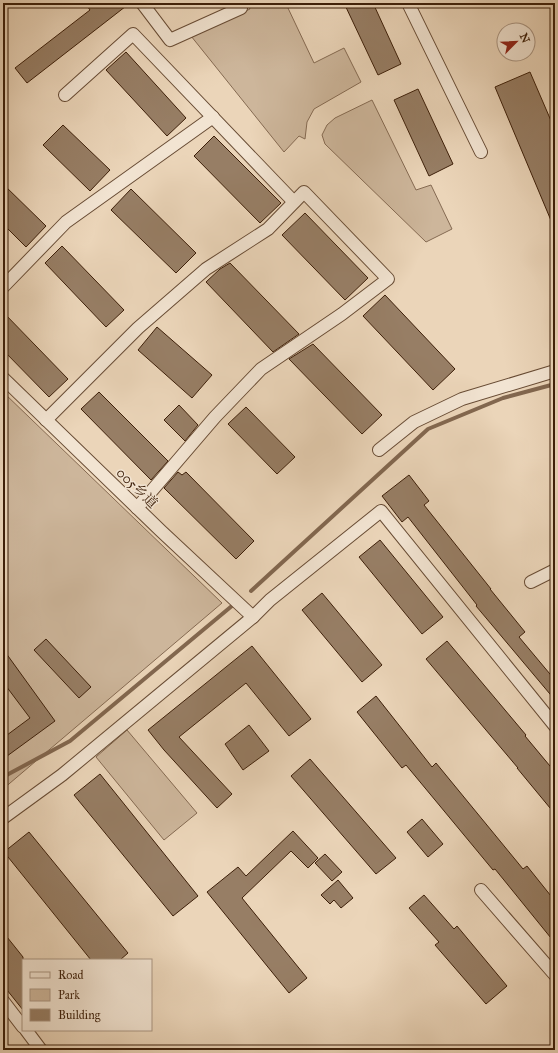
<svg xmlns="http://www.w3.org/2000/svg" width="558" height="1053" font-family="'IM FELL Great Primer','Noto Serif SC',serif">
<rect width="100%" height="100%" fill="#ebd5b9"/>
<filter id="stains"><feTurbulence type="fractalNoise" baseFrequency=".005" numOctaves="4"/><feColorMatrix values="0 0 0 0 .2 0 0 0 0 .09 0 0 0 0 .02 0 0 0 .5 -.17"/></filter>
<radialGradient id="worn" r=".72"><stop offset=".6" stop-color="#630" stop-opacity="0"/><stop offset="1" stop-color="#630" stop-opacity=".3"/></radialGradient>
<g fill="#cdb69b" stroke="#856a52">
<polygon points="247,3 292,3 287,6 314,63 344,48 361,82 314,109 307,122 305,139 299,136 284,152 191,36 250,9"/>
<polygon points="372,100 416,190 431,185 452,229 426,242 325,144 322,135 327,125 335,118"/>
<polygon points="3,392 222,603 3,789"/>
<polygon points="127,730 197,813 164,840 96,757"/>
</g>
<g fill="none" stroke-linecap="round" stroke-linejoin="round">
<g stroke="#82674f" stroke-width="4">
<polyline points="251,591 428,429 503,398 555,384"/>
<polyline points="3,777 70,741 233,605"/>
</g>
</g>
<g fill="#977e65" stroke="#3d1f09">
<polygon points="85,3 130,3 27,83 15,68 90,10"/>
<polygon points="344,3 373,3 401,64 378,75"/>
<polygon points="126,52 186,118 167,136 106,70"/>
<polygon points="530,72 555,130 555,230 495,87"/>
<polygon points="418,89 453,164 429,176 394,100"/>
<polygon points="63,125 110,170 90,191 43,145"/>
<polygon points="214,136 281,203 260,223 194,156"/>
<polygon points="3,184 46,226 26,247 3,224"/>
<polygon points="131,189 196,253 176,273 111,210"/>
<polygon points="305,213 368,278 345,300 282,235"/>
<polygon points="62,246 124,310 106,327 45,263"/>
<polygon points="230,263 299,334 273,352 206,282 220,269"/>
<polygon points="385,295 455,369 433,390 363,316"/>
<polygon points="3,312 68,379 49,397 3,350"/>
<polygon points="157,327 212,375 192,398 138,350"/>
<polygon points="313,344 382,415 362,434 289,359"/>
<polygon points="99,392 168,461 151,480 81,409"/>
<polygon points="179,405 198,425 185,441 164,420"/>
<polygon points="246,407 295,457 277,474 228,424"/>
<polygon points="178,472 182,475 186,472 254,541 236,559 164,488"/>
<polygon points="409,475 429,501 424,505 491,589 490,589 525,632 519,637 555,680 555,700 476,606 477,605 408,517 402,522 382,496"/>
<polygon points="380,540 443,617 422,634 359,557"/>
<polygon points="322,593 382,665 362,682 302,610"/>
<polygon points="46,639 91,687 79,698 34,650"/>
<polygon points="447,641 526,735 525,736 555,772 555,814 517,768 518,768 426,659"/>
<polygon points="252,646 311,719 289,736 246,683 179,737 232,794 217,808 164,750 148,730"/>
<polygon points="3,649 55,721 3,759 3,738 30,718 3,682"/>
<polygon points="376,696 432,767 436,763 523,869 527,866 555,901 555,943 495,869 493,870 406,765 402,768 357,712"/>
<polygon points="249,725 269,751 243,770 225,744"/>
<polygon points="310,759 396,858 376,874 291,776"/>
<polygon points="100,774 198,896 173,916 74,795"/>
<polygon points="422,819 443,844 428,857 407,832"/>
<polygon points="293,831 318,858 308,868 291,851 242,898 307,978 289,993 207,892 238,867 246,876"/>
<polygon points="29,832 128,953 120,960 91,960 4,852"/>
<polygon points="325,854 342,872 332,881 315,863"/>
<polygon points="338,880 353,898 341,908 334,900 330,904 321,895"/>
<polygon points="424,895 454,929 457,926 507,986 486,1004 435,945 439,942 409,908"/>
<polygon points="3,932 23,957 23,1010 3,985"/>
</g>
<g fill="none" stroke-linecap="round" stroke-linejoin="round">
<defs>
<g id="street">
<polyline points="142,3 170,40 241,8"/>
<polyline points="408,3 481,152"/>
<polyline points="65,95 133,34 294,202"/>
<polyline points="3,287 66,222 213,117"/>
<polyline points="3,378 161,531 253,617"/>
<polyline points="46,420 138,328 206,269 268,229 304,192 388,279 342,314 261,369 215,417 137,508"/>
<polyline points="379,450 414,422 462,399 555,371"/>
<polyline points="531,582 555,570"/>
<polyline points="3,818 62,775 253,617 270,600 381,511 555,726"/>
<polyline points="481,890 555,975"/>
<polyline points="3,1001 23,1027"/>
<polyline points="26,1030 41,1050"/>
</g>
</defs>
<use href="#street" stroke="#684c35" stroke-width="14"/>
<use href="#street" stroke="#f2e4d2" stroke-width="12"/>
</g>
<g text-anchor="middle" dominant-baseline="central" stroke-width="3" stroke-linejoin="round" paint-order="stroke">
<g font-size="14" fill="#3d1f09" stroke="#f2e4d2">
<text transform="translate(137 488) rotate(44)">005乡道</text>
</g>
</g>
<rect width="558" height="1053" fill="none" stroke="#ebd5b9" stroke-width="16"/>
<rect x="4" y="4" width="550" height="1045" fill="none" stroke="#3d1f09" stroke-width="2"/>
<rect x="8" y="8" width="542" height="1037" fill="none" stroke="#3d1f09"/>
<rect x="22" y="959" width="130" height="72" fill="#f2e4d2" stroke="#aa9582"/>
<rect x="30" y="972" width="20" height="6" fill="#f2e4d2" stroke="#aa9582"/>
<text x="58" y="979" font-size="12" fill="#3d1f09">Road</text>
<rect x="30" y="989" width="20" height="12" fill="#cdb69b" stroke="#aa9582"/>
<text x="58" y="999" font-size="12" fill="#3d1f09">Park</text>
<rect x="30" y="1009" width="20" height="12" fill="#977e65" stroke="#aa9582"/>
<text x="58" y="1019" font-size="12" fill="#3d1f09">Building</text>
<g transform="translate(516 42) rotate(66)"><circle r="19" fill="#f2e4d2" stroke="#aa9582"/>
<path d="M0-3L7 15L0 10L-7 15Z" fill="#8f2418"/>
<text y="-6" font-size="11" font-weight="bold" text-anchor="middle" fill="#3d1f09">N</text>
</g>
<rect width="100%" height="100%" filter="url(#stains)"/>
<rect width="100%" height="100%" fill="url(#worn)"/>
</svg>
